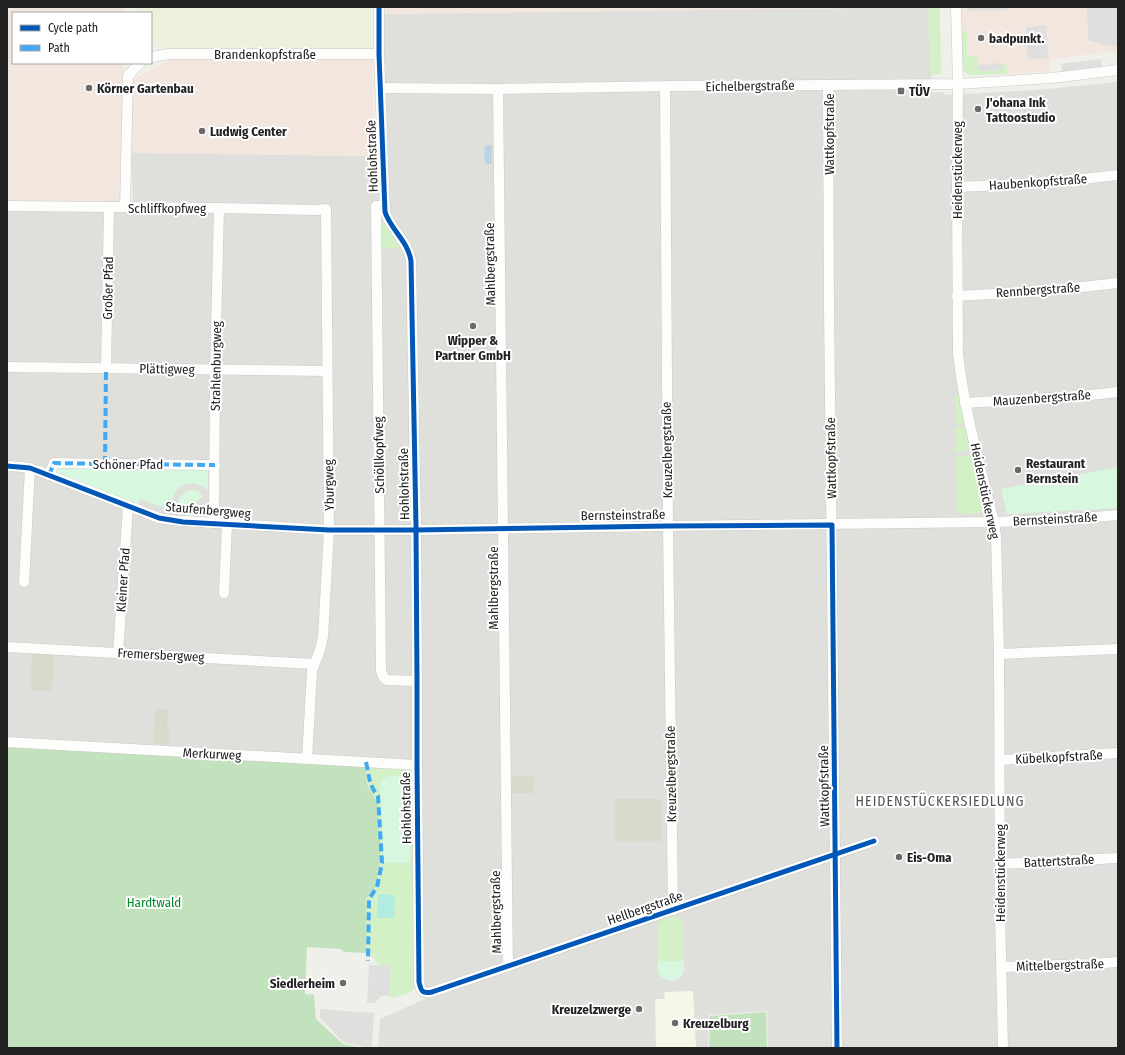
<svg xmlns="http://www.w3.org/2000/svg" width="1125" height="1055" font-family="'Fira Sans Condensed',sans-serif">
<rect width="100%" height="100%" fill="#f0f0eb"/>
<polygon fill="#dfdfdc" points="930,7 932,92 942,92 946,95 1036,90 1108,83 1118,81 1118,1048 768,1048 767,1011 709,1015 708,1048 378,1048 380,1019 425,999 422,760 7,738 7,210 133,212 131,153 380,156 376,14"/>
<g fill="#f2e6df">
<polygon points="7,7 123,7 123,13 13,13 13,63 123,63 122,202 7,201"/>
<polygon points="387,7 955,7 387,14"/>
<polygon points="961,7 1118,7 1118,51 1050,59 1050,71 1008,74 969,74 962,68"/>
<polygon points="172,58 373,60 373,156 131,153 133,80"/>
</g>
<polygon fill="#f5f8e8" points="693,991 696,1047 656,1048 655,999 665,999 664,992"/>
<g fill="#d7dbcc">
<polygon points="32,654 54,655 52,691 30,690"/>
<polygon points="156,709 168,710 167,726 170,727 169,744 153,743"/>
<polygon points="512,776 534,777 534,793 512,793"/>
<polygon points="615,799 661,799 662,841 615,842"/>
</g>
<polygon fill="#ecf1dd" points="137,7 371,7 372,50 164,49 151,44 151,13 137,13"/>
<g fill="#d4f0c7">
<polygon points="928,7 940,7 941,74 930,75"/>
<polygon points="961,31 967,31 967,56 975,56 977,57 979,71 1002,69 1002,63 1004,63 1006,65 1007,74 969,75 966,73 962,68"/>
<polygon points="382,221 383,221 401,248 382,248 381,246 381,225"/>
<polygon points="955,395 960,395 966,423 955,423"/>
<polygon points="966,426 972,450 956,452 955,427"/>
<path d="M 972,455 L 984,505 C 981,518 968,514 957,513 L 956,457 Z"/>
<path d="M 364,766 L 408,768 L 410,770 L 412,776 L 415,986 C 412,995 399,996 391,998 L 389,996 L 390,966 L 378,965 L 374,958 L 366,953 L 366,899 L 376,886 L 380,861 L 380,839 L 378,803 L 367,784 L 366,772 Z"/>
<path d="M 675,916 L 683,922 L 684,961 L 658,961 L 657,925 C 660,919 669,918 675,916 Z"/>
</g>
<g fill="#c2e2be">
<polygon points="7,746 364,766 366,772 367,784 378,803 380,839 380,861 376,886 366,899 366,953 344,952 341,949 307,947 305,994 314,995 316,1019 343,1044 363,1048 7,1048"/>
<polygon points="766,1012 767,1048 709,1048 710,1016"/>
</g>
<g fill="#d7f8df">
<path d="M 57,467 L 208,470 L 208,490 C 189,475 169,486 173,510 L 161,507 L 140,499 L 139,506 L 55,473 Z"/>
<polygon points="1118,467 1118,508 1007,514 1001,489"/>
<path d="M 190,490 L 198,491 L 203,496 L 194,504 L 202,513 C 189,529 164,499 190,490 Z"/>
<polygon points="389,776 403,776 401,806 409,806 406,842 411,843 410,863 384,863 380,790 380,784 382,779"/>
<path d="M 658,961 L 684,961 C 684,965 685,970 683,974 C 678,983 664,982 659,974 C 657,970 658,965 658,961 Z"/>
</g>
<polygon fill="#b2ece0" points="378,894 395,895 394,918 377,918"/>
<g fill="#dfdfdd">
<polygon points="967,7 1008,7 1008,10 967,11"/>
<polygon points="1087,7 1118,7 1118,47 1108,46 1088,40"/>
<polygon points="1046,25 1048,58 1028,60 1026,27"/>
<polygon points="1101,59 1102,68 1062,73 1061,64"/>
<polygon points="1002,63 1002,70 979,71 978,65"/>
<polygon points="142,196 210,196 210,203 142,202"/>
<polygon points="229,196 278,197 278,204 228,203"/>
<polygon points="140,499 161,507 173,510 173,517 159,514 139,506"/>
<polygon points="1118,758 1118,765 1022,770 1022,764"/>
<polygon points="1118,863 1118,869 1023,874 1023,868"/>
<polygon points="369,965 391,966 389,996 381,996 375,1003 367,1003"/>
<polygon points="1118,966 1118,972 1027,978 1027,971"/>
<polygon points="320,1009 374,1013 372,1048 344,1043 320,1018"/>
</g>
<polygon fill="#bcd3e6" points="487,145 492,145 492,164 487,164 485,163 484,154 485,146"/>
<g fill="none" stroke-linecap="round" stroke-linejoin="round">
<defs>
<g id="street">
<path d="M 379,7 L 379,54 L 385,212 C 391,230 408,241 411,261 L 416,526 L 417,681 L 417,765 L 419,982 C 421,991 422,994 432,992 L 874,841"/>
<path d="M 956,7 L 958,84 L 957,187 L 958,353 C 964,410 980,466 994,522 L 996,536 L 999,654 L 1000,911 L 1003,1048"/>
<polyline points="151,57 169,54 379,54"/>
<polyline points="828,85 829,303 837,1048"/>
<polyline points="665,86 668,526 673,910"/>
<polyline points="381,88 498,89 674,86 958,84 1052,78 1118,70"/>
<path d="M 498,89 C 503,382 504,674 508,966"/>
<polyline points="957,187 1046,183 1118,175"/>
<polyline points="7,206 219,208 317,210 326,209 329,530 323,637 320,650 312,671 307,759"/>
<polyline points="385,206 376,206 381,671 384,678 387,680 417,681"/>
<polyline points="125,207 128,76 140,63"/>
<polyline points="957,296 1046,291 1118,283"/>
<polyline points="7,367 327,371"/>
<polyline points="106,368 109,207"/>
<polyline points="965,403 1081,396 1118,392"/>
<polyline points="7,466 24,467 39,471 144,512 159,518 170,520 329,530 416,530 668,526 994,522 1071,519 1118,515"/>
<polyline points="49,475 54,463 108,464 215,465"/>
<polyline points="214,523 215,370 219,208"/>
<polyline points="24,582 30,468"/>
<polyline points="224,593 227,524"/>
<polyline points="7,647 314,664"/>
<polyline points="118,653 128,507"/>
<polyline points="999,654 1118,649"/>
<polyline points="7,742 417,765"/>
<polyline points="1000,760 1118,753"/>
<polyline points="1000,864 1118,858"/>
<polyline points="1001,967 1092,964 1118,962"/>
</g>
</defs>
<use href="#street" stroke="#c9c9c7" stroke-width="11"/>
<use href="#street" stroke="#fdfdfc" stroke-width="10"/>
<g stroke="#3fa9f5" stroke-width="4" stroke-dasharray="8 4" stroke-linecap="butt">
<polyline points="105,464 106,368"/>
<polyline points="49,475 54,463 108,464 215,465"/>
<path d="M 366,762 C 369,775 369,786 378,796 L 382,863 L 377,887 L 369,899 L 368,961"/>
</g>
<defs>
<g id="cycleway">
<path d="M 379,7 L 379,54 L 385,212 C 391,230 408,241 411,261 L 416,526 L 417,681 L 417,765 L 419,982 C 421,991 422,994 432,992 L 874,841"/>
<polyline points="7,466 30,468 159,518 183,522 329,530 416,530 668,526 832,525 837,1048"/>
</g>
</defs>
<use href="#cycleway" stroke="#fff" stroke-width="8"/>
<use href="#cycleway" stroke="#0057b8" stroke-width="5"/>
</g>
<g fill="#6a6a68" stroke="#fff" stroke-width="1.5">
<circle cx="981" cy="38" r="4"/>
<circle cx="89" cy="88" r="4"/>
<rect x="897" y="87" width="8" height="8" rx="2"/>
<circle cx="978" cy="109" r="4"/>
<circle cx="202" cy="131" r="4"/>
<circle cx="473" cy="326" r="4"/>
<circle cx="1018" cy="470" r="4"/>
<circle cx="899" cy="857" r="4"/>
<circle cx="343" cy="983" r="4"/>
<circle cx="639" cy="1009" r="4"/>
<circle cx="675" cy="1023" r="4"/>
</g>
<g text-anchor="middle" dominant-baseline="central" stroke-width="4" stroke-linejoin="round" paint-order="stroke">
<g font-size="13" font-weight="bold" fill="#222" stroke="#fff" text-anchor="start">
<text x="989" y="38">badpunkt.</text>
<text x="97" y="88">Körner Gartenbau</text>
<text x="909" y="91">TÜV</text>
<text x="986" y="102">J'ohana Ink<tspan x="986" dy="15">Tattoostudio</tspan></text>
<text x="210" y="131">Ludwig Center</text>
<text x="473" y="340" text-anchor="middle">Wipper &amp;<tspan x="473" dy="15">Partner GmbH</tspan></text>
<text x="1026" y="463">Restaurant<tspan x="1026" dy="15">Bernstein</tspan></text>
<text x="907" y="857">Eis-Oma</text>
<text x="335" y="983" text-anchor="end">Siedlerheim</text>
<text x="631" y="1009" text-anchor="end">Kreuzelzwerge</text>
<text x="683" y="1023">Kreuzelburg</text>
</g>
<g font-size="13" fill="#222" stroke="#fff">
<text x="265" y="54">Brandenkopfstraße</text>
<text transform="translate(750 86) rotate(-1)">Eichelbergstraße</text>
<text transform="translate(829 134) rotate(-90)">Wattkopfstraße</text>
<text transform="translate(372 156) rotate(-92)">Hohlohstraße</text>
<text transform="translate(957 170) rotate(-90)">Heidenstückerweg</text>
<text transform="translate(1038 182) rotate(-4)">Haubenkopfstraße</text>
<text x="167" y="208">Schliffkopfweg</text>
<text transform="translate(490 264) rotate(-91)">Mahlbergstraße</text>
<text transform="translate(108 288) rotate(-89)">Großer Pfad</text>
<text transform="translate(1038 290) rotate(-4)">Rennbergstraße</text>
<text transform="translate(216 366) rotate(-89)">Strahlenburgweg</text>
<text transform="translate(167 369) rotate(1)">Plättigweg</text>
<text transform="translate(1042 398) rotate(-4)">Mauzenbergstraße</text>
<text transform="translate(667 450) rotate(-91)">Kreuzelbergstraße</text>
<text transform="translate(379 455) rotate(-91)">Schöllkopfweg</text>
<text transform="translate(831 458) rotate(-91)">Wattkopfstraße</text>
<text x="128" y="464">Schöner Pfad</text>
<text transform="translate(404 484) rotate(-91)">Hohlohstraße</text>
<text transform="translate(329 485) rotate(-91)">Yburgweg</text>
<text transform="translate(985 491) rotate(78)">Heidenstückerweg</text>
<text transform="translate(208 510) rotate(5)">Staufenbergweg</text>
<text transform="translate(623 515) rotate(-1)">Bernsteinstraße</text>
<text transform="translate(1055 519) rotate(-3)">Bernsteinstraße</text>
<text transform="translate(123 580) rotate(-86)">Kleiner Pfad</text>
<text transform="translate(493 588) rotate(-90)">Mahlbergstraße</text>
<text transform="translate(161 655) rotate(3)">Fremersbergweg</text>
<text transform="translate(212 754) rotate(3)">Merkurweg</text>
<text transform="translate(1059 757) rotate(-3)">Kübelkopfstraße</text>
<text transform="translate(671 774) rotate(-91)">Kreuzelbergstraße</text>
<text transform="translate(824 786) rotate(-91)">Wattkopfstraße</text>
<text transform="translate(406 808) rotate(-91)">Hohlohstraße</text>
<text transform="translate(1059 861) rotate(-3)">Battertstraße</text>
<text transform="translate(1000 873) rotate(-90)">Heidenstückerweg</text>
<text transform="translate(645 908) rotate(-19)">Hellbergstraße</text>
<text transform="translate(496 912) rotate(-91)">Mahlbergstraße</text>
<text transform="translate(1060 965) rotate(-2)">Mittelbergstraße</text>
</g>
<g font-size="13" fill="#02892c" stroke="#fff">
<text x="154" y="902">Hardtwald</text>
</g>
<g font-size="14" letter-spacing="1" fill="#555" stroke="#fff">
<text x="940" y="801">HEIDENSTÜCKERSIEDLUNG</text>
</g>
</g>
<rect width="1125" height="1055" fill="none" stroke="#222222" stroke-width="16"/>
<rect x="12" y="12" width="140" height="52" fill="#ffffff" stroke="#a7a7a7"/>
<rect x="20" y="25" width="20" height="6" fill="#0057b8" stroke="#a7a7a7"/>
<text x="48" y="32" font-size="12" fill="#222222">Cycle path</text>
<rect x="20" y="45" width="20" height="6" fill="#3fa9f5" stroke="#a7a7a7"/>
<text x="48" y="52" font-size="12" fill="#222222">Path</text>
</svg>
